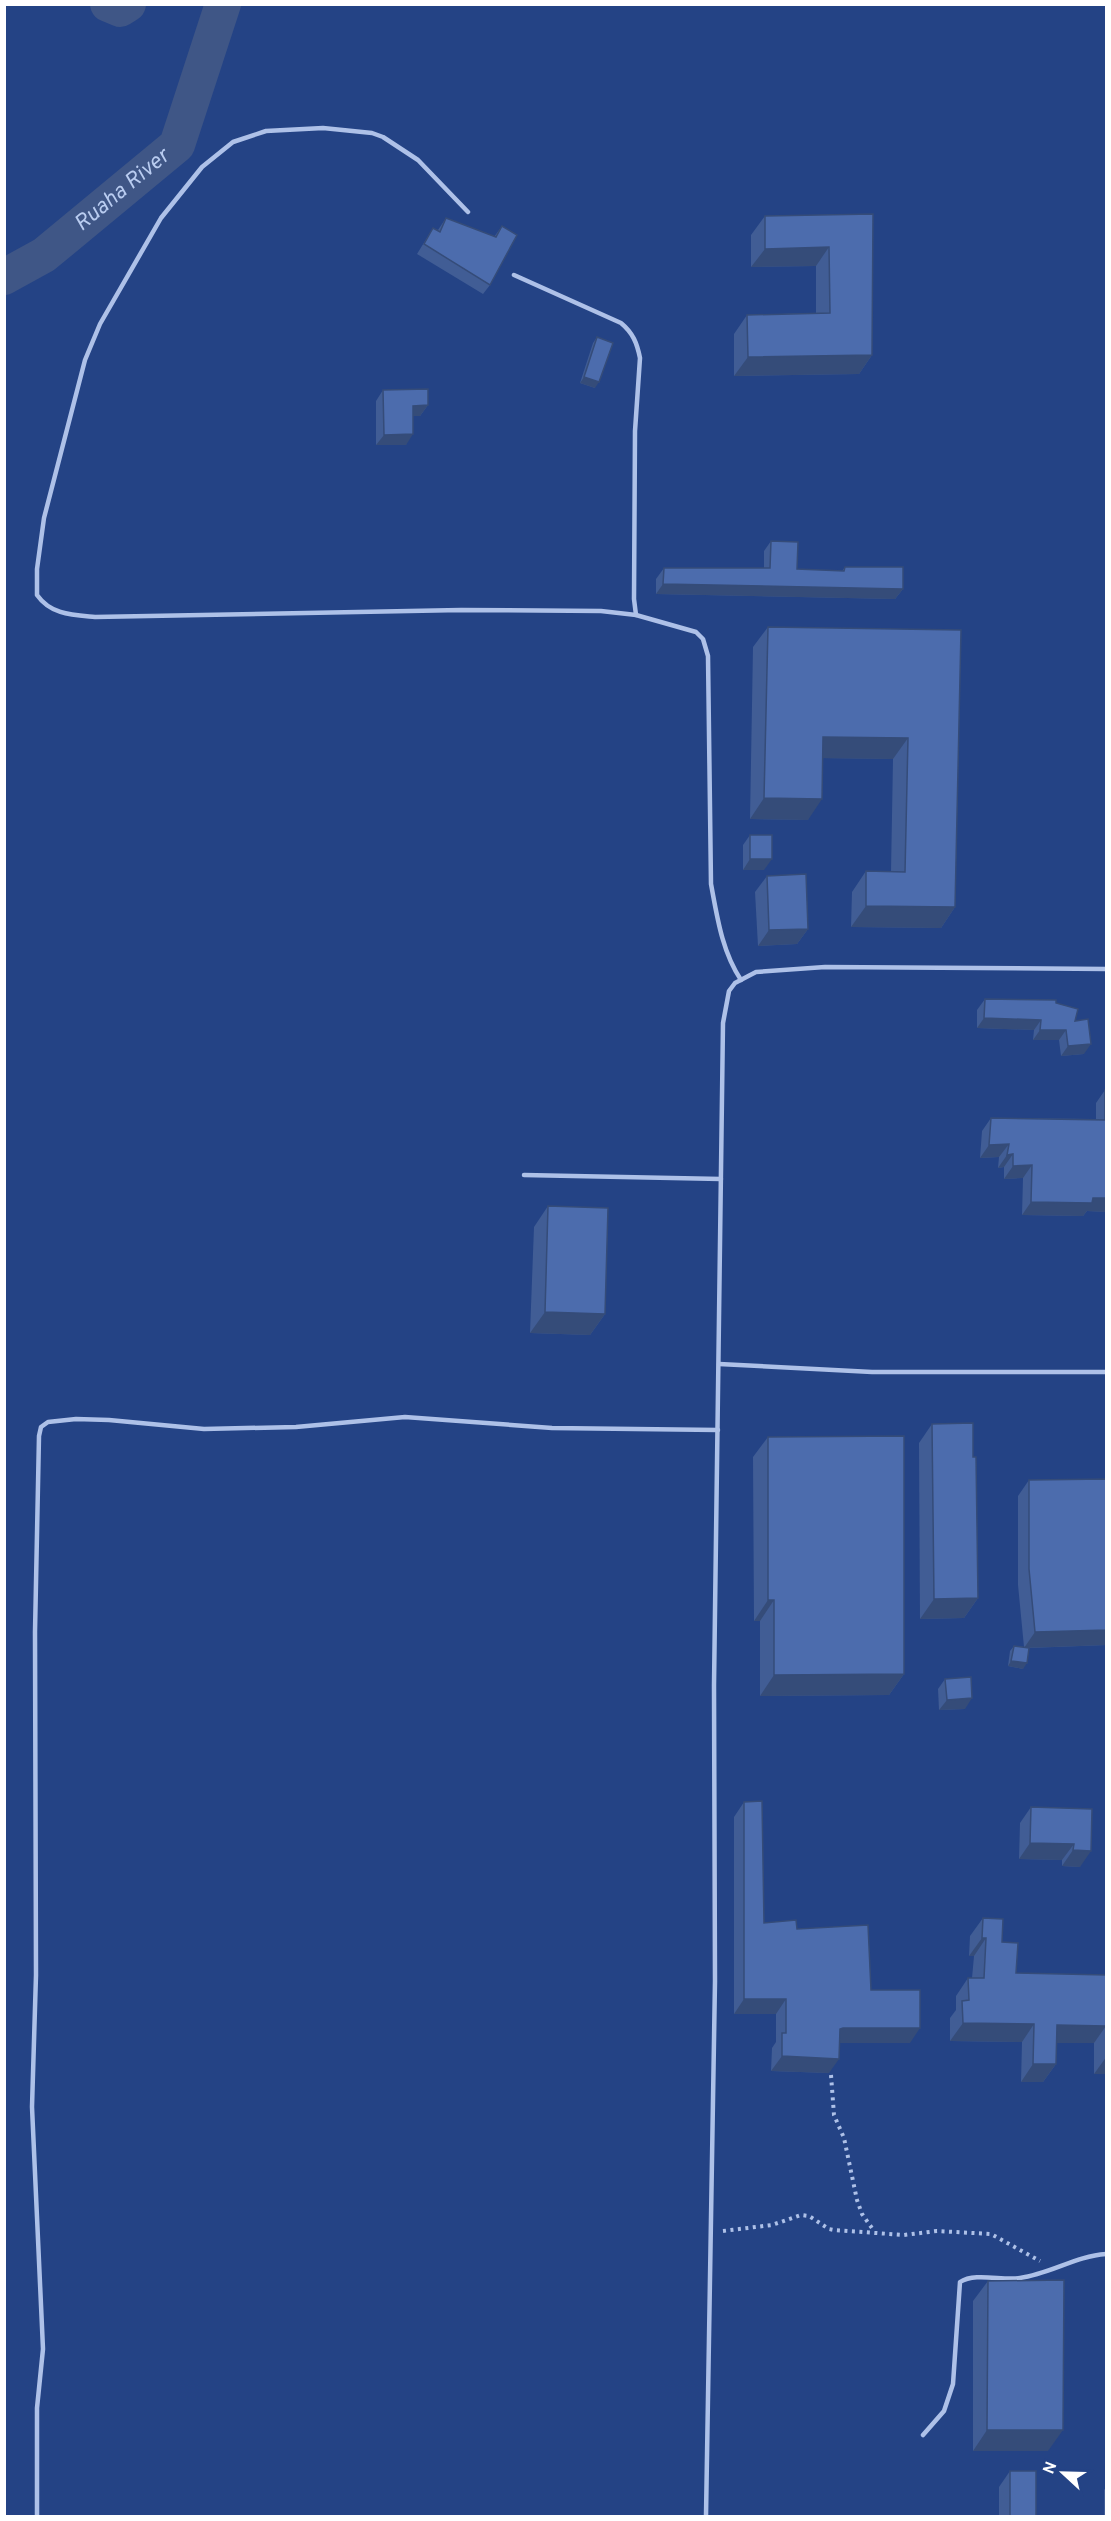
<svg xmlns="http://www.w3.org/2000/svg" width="1111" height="2521" font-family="Overpass,sans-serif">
<rect width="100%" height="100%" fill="#244385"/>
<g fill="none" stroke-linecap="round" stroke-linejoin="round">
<g stroke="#3f5686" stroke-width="36">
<polyline points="108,4 120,9 128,4"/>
<path id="s1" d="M 4,277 L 44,255 L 177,145 L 223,4"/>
</g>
<g stroke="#aec1e8" stroke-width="4" stroke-dasharray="3 4.5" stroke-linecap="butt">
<polyline points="831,2075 834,2115 844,2138 857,2200 862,2214 874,2231"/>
<polyline points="723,2231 772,2225 801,2215 809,2216 829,2229 834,2230 904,2235 937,2231 991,2234 1040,2261"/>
</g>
<g stroke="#aec1e8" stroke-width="4.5">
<path d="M 468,212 L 418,160 L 383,137 L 372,133 L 323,128 L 266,131 L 233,142 L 202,167 L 161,218 L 100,324 L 85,360 L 44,518 L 37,569 L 37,595 C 51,615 73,615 95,617 L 461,610 L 601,611 L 636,615 L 696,632 L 703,639 L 708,656 L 711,884 C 717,916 722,952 741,980"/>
<path d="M 514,275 L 621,323 C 633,333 637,343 640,358 L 635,431 L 634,599 L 636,615"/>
<polyline points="524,1175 721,1179"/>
<polyline points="719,1364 872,1372 1106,1372"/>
<path d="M 923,2435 L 944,2411 L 953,2384 L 960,2282 C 975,2272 1003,2281 1020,2278 C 1050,2274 1076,2256 1106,2254"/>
<polyline points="37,2516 37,2408 43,2349 32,2107 36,1975 35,1632 39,1436 41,1427 48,1422 76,1419 109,1420 204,1429 296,1427 405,1417 552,1428 718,1430"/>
<polyline points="706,2516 715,1981 714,1685 723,1023 729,991 735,983 756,972 825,967 1106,969"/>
</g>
</g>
<g fill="#415d95">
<polygon points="873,214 872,355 859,374 734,376 734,334 747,315 816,313 816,266 751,267 751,235 765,216"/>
<polygon points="446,218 494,237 502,226 490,285 483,294 417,254 433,228 438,230"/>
<polygon points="597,337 595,388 580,383 593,343"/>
<polygon points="383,390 428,405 420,416 413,416 406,445 376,445 376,401"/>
<polygon points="771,541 797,569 842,571 845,567 903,589 895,599 656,594 656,579 664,568 764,568 764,551"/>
<polygon points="768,627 961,630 955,907 941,928 851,927 852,892 866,871 891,872 893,759 823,758 808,820 750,819 753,647"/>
<polygon points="750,835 764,870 743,870 743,845"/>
<polygon points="767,876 808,929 797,944 758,946 755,892"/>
<polygon points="985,999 1056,1003 1075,1021 1084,1054 1061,1056 1059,1040 1033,1040 1034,1030 977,1028 977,1010"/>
<polygon points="1105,1090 1107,1212 1087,1211 1083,1216 1022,1215 1023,1178 1004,1179 1004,1167 998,1168 999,1157 980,1158 982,1131 991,1118 1096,1119 1096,1103"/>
<polygon points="548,1206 605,1314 590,1335 530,1333 534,1227"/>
<polygon points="932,1424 973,1457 978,1598 964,1618 920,1619 919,1443"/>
<polygon points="768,1437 904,1674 889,1695 760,1696 760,1621 754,1621 753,1457"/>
<polygon points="1029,1480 1107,1645 1029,1648 1023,1669 1008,1666 1010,1651 1014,1646 1024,1647 1018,1585 1018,1496"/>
<polygon points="945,1679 965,1709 939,1710 938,1689"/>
<polygon points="744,1802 764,1923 797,1929 871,1990 910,2043 840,2043 829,2073 771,2071 772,2048 776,2042 776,2014 734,2014 734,1817"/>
<polygon points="1031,1807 1092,1809 1080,1867 1062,1866 1062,1860 1019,1859 1020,1823"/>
<polygon points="983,1918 1002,1942 1016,1973 1107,1975 1107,2074 1094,2074 1094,2043 1056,2043 1056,2064 1043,2082 1021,2082 1022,2042 950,2041 950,2018 956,2010 956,1996 968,1978 972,1978 974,1956 969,1956 970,1936"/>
<polygon points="988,2281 1048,2451 973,2451 973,2301"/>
<polygon points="1106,2306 1107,2306 1107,2385 1105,2385"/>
<polygon points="1010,2471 1036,2517 999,2517 999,2487"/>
<polygon points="1107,2486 1107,2517 1104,2517 1104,2490"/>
</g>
<g fill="#354c79">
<polygon points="829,247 816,266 751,267 765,249"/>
<polygon points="872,355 859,374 734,376 748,357"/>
<polygon points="584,377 599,382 595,388 580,383"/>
<polygon points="428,405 420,416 406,416 413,406"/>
<polygon points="413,434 406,445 376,445 384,435"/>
<polygon points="663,584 903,589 895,599 656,594"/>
<polygon points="823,737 908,738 893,759 809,758"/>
<polygon points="764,798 822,799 808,820 750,819"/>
<polygon points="750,859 772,859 764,870 743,870"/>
<polygon points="866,906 955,907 941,928 851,927"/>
<polygon points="808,929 797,944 758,946 769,930"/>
<polygon points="984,1018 1041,1020 1034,1030 977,1028"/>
<polygon points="1040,1030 1066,1030 1059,1040 1033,1040"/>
<polygon points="1091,1044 1084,1054 1061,1056 1068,1046"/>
<polygon points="1009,1144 999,1157 980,1158 989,1145"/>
<polygon points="1013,1154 1004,1167 998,1168 1007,1155"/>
<polygon points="1032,1165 1023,1178 1004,1179 1013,1166"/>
<polygon points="1093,1198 1107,1198 1107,1212 1087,1211 1083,1216 1022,1215 1031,1202"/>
<polygon points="545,1312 605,1314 590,1335 530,1333"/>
<polygon points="978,1598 964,1618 920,1619 934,1599"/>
<polygon points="768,1600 774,1600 760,1621 754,1621"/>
<polygon points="1107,1630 1107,1645 1024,1648 1035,1632"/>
<polygon points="1011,1661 1027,1663 1023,1669 1008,1666"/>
<polygon points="904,1674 889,1695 760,1696 774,1675"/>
<polygon points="972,1698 965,1709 939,1710 947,1700"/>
<polygon points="1030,1843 1074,1844 1062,1860 1019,1859"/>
<polygon points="1073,1850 1091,1851 1080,1867 1062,1866"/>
<polygon points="982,1938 986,1938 974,1956 969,1956"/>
<polygon points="744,1999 786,1999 776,2014 734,2014"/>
<polygon points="963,2023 1034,2024 1022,2042 950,2041"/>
<polygon points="1057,2025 1106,2026 1094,2043 1044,2043"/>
<polygon points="843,2028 920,2028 910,2043 833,2043 840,2029"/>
<polygon points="782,2056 839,2059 829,2073 771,2071"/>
<polygon points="1107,2056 1107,2074 1094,2074"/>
<polygon points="1033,2064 1056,2064 1043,2082 1021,2082"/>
<polygon points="987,2430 1063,2430 1048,2451 973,2451"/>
</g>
<g fill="#4c6cad" stroke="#354c79" stroke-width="1.5">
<polygon points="873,214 872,355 748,357 747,315 830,313 829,247 765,249 765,216"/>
<polygon points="446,218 496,237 502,226 517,235 490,285 424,244 433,228 440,232"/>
<polygon points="597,337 613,343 599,382 584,377"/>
<polygon points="428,389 428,405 413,406 413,434 384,435 383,390"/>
<polygon points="771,541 798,542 797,569 844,571 845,567 903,567 903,589 663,584 664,568 770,568"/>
<polygon points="768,627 961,630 955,907 866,906 866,871 905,872 908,738 823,737 822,799 764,798"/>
<rect x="750" y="835" width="22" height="24"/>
<polygon points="806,874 808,929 769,930 767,876"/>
<polygon points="985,999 1056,1000 1056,1003 1078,1009 1075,1021 1088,1019 1091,1044 1068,1046 1066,1030 1040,1030 1041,1020 984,1018"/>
<polygon points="1105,1090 1107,1090 1107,1198 1093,1198 1092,1203 1031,1202 1032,1165 1013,1166 1013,1154 1007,1155 1009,1144 989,1145 991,1118 1105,1120"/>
<polygon points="548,1206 608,1208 605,1314 545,1312"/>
<polygon points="973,1423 973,1457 976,1457 978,1598 934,1599 932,1424"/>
<polygon points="904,1436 904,1674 774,1675 774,1600 768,1600 768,1437"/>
<polygon points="1107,1479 1107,1630 1035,1632 1029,1569 1029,1480"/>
<polygon points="1014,1646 1029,1648 1027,1663 1011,1661"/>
<polygon points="971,1677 972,1698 947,1700 945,1679"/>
<polygon points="762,1801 764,1923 796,1920 797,1929 868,1925 871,1990 920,1990 920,2028 843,2028 840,2029 839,2059 782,2056 782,2033 786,2033 786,1999 744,1999 744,1802"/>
<polygon points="1031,1807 1092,1809 1091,1851 1073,1850 1074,1844 1030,1843"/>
<polygon points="983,1918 1003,1919 1002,1942 1018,1943 1016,1973 1107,1975 1107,2048 1106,2026 1057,2025 1056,2064 1033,2064 1034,2024 963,2023 962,2001 969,2000 968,1978 984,1978 986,1938 982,1938"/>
<polygon points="1064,2280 1063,2430 987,2430 988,2281"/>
<rect x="1010" y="2471" width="26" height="46"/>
</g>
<g text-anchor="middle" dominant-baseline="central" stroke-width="4.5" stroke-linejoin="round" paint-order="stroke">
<g font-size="22" font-style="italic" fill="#b9ccf0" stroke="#244385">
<text stroke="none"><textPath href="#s1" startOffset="147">Ruaha River</textPath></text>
</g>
</g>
<rect width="1111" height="2521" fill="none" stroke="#ffffff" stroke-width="12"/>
<g transform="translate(1063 2473) rotate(292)" stroke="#244385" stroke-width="4.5" paint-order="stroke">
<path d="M0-4.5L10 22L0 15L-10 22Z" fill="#ffffff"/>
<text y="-9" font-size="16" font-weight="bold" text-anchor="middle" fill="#ffffff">N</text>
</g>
</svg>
